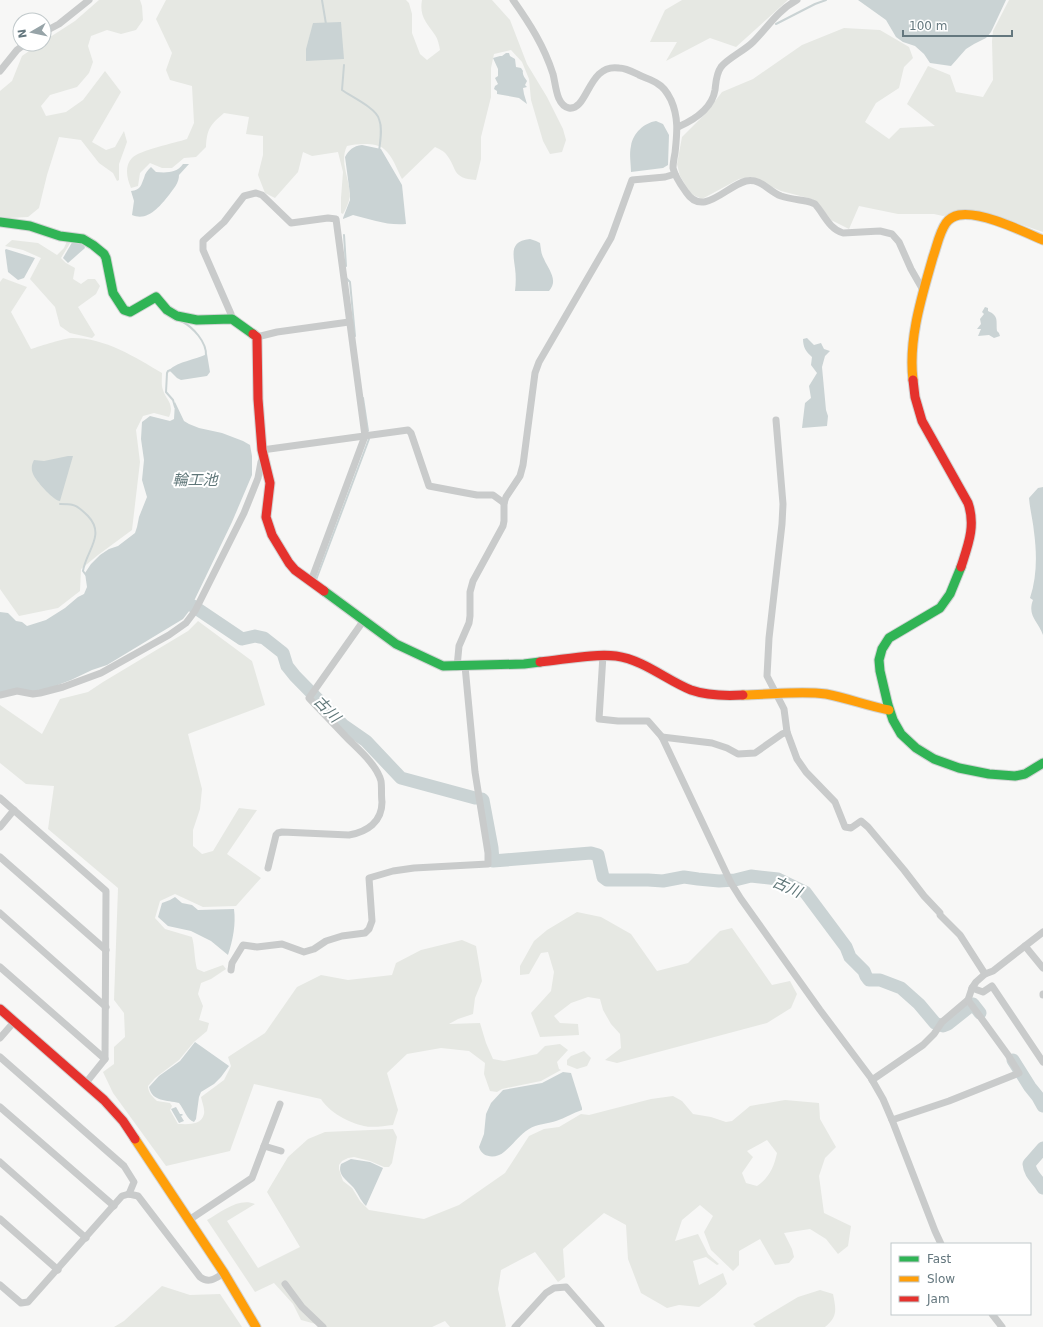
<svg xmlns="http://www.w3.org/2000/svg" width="1043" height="1327" font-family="'DejaVu Sans','Noto Sans JP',sans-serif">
<rect width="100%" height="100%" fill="#f7f7f6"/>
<g fill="#e6e8e3" fill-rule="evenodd">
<polygon points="99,0 140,0 142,6 143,20 136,30 121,34 107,30 91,36 88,46 93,62 89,73 77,87 50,95 41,106 46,116 66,112 83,100 105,71 121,92 92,142 106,150 115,147 124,131 127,142 119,164 119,180 117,181 113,173 99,163 81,140 59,137 47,175 39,208 28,217 9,218 0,216 0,91 12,81 22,56 39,44 44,44 44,41 75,21"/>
<path d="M 166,0 L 406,0 L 409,3 L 412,14 L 412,33 L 420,54 L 427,60 L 440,50 C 439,45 438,39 435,35 C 427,23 419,17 422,0 L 492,0 L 510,20 L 527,64 L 547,97 L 563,129 L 566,140 L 562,152 L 550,154 L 543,141 L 531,100 L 529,79 L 522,62 L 511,50 L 494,54 L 491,68 L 491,97 L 481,137 L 481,159 L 476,180 C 451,178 458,169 446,154 C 444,151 439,149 435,147 L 402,179 C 397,170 393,156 384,149 C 375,142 357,144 347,146 C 339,162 350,179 350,196 C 349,202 346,209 343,214 L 341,213 L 341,198 L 343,172 L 338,152 L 312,156 L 303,152 L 298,172 L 275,198 L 265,193 L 258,175 L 263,155 L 263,136 L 246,134 L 249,117 L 224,113 C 210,125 207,129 206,147 L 196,157 L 184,158 L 172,168 L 162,168 L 150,163 L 140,173 L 138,186 L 131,188 C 127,179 124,166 132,158 C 140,150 175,143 187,139 L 194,123 L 192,86 L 170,80 L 166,70 L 172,53 L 156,19 Z"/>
<polygon points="682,0 788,0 736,47 710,38 666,61 677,42 650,42 665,10"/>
<polygon points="1009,0 1043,0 1043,232 988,213 969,210 943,216 934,214 898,214 859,206 849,229 831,220 819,204 812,199 781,191 751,177 739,179 702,199 691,194 680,176 677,164 682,137 706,113 722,92 753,79 802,45 844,28 880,30 909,47 913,58 904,67 899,88 876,103 865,122 889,139 900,128 935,126 907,104 928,66 950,75 956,92 983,97 993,80 992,41 993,31"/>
<polygon points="68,239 72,240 61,258 66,263 75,268 73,279 81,284 88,279 95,279 100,286 96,294 78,307 95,335 92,338 70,333 60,326 55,307 30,279 41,258 23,250 5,246 12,240 38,243 57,255 64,248"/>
<path d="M 3,278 L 27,287 L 11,312 L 31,349 C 41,346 64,338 73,338 C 105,338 135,357 162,373 C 162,378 161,385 163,390 C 166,400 175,404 169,417 L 154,413 L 143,416 L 136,430 L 140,462 L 132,530 L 98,555 L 81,569 L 80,591 L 58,608 L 19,616 L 0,589 L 0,282 Z"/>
<path d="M 198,621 L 252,661 L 265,705 L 188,734 L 202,789 L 200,809 L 193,830 L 193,846 L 202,854 L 213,851 L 239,808 L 257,810 L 227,854 L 261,878 L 236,906 L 203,907 L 175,894 L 160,901 L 155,918 L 165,929 L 192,937 C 195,948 194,958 197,969 L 204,972 L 223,965 L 226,969 L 211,979 L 201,983 L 198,994 L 203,1006 L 199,1020 L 209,1023 L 207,1031 L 194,1042 L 179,1060 L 155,1078 L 148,1086 C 148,1093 153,1097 157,1101 L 170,1103 L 172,1106 L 170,1110 L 178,1124 C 187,1124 201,1126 204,1114 C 205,1109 202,1102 201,1097 L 224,1080 L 231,1066 L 228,1057 L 265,1033 L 297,987 L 321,975 L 348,980 L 392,975 L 396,963 L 421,950 L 462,940 L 476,946 L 482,981 L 475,998 L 473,1014 L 458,1019 L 449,1024 L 480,1023 L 486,1043 L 493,1059 L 504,1061 L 537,1054 L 545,1046 L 560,1044 L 568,1050 L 557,1062 L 559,1069 L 561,1070 L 541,1081 L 502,1089 L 497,1092 L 490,1091 L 484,1074 L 485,1063 L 469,1051 L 441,1048 L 407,1054 L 387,1073 L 398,1110 L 393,1125 C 384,1126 372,1128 364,1126 C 349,1123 329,1112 321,1099 L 254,1084 L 230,1151 L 166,1166 L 113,1093 L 103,1072 L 114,1064 L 114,1047 L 125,1037 L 124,1013 L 114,1000 L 118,888 L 48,829 L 54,786 L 26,784 L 0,763 L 0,705 L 42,734 L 60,699 L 88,692 L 103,682 L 188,631 Z"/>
<polygon points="577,912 601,917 631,934 657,971 688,963 720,931 732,928 772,985 790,981 797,994 791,1008 767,1023 617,1063 605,1060 621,1048 620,1034 611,1024 603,1010 600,999 588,997 571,1003 554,1016 560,1023 578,1024 579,1035 540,1037 531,1013 551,991 554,972 548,952 541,953 529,974 520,975 520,966 534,941 547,930"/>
<polygon points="584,1051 591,1058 587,1066 577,1069 567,1065 567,1060 571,1056"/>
<path d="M 673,1096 L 682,1101 L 693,1114 L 711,1117 L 726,1122 L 732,1121 L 750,1106 L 785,1100 L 819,1103 L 820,1119 L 836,1147 L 825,1158 L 819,1176 L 824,1213 L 851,1226 L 848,1246 L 838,1254 L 826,1239 L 810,1229 L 784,1233 L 792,1249 L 794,1257 L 789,1263 L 775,1265 L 760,1239 L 739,1251 L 739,1265 L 733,1271 L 711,1250 L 704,1232 L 713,1216 L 700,1205 L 682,1220 L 675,1241 L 698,1234 L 708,1254 L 719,1264 L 717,1265 L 706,1257 L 693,1261 L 699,1285 L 723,1273 L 727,1284 L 714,1296 L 699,1307 L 679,1305 L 667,1308 L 641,1293 L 628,1259 L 626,1225 L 604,1213 L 563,1249 L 565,1277 L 558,1282 L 535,1252 L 501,1270 L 498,1289 L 506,1326 L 505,1327 L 450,1327 L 445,1321 L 432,1327 L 327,1327 L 301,1320 L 293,1304 L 274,1283 L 255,1292 L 207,1220 C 221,1212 239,1197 255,1204 L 227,1221 L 258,1268 L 300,1247 L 267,1192 L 288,1157 L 308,1139 L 325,1132 L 393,1129 L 397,1137 L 392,1163 L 389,1167 L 384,1167 L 370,1161 L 354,1157 L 348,1158 L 342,1161 L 339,1165 L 339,1169 L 343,1181 L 352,1188 L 360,1201 L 369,1210 L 424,1219 L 459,1205 L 505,1173 L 529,1136 L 544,1129 L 559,1127 L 581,1114 L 589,1115 L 651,1099 ZM 767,1140 L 777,1153 C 774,1167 769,1178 757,1186 L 746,1183 L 742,1173 L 753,1157 L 747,1151 Z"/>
<polygon points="162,1286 190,1295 220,1294 242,1327 114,1327 124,1321"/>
<path d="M 820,1290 L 833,1294 C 836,1309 838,1317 825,1327 L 756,1327 L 753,1324 L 798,1297 Z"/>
</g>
<g fill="#cad3d4">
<polygon points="858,0 1006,0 991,32 986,38 974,44 966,49 951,66 930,63 924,54 915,46 903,42 896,37 886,20"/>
<polygon points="341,22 344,59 306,61 306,49 313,23"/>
<path d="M 506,53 L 509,53 L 510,56 L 515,59 L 516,67 L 521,68 L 523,71 C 522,75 525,78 527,81 L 525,85 L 527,87 L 523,88 L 524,94 L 527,104 L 519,98 L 497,94 L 497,91 L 494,89 L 495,86 L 498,84 L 495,78 L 498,76 L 498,69 L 493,58 L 500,56 L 502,56 Z"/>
<path d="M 656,121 L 663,124 L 669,135 L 668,165 L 663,168 L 631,172 C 631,164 629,154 631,146 C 633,133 644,123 656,121 Z"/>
<path d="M 362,145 L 381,149 L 402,185 L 406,224 C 388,226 370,219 353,215 L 343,219 L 343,218 L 350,200 L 350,194 L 345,157 C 349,150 353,146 362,145 Z"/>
<path d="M 183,164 L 189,164 L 179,175 C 179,183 174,188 169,195 C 160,206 148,222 132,215 L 134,201 L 131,191 C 141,190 141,185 144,178 C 145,173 148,170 151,167 L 156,172 C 166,173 177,173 183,164 Z"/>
<polygon points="74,239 83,242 85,248 68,263 63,258"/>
<path d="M 530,239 L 536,241 L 540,243 C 541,249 541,254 544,259 C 548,269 559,280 549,291 L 515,291 C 516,283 516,276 515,268 C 513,253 510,241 530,239 Z"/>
<polygon points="6,249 35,258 24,278 18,280 8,272 5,250"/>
<path d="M 985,307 L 988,308 L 988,311 C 999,316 996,320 997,331 L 999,333 L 1000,336 L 994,338 L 989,335 L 978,336 L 981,329 L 977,329 L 981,324 L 980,319 L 984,314 L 982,312 Z"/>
<path d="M 807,338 L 814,345 L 821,343 L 824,349 L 830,351 L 825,356 L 822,367 L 826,410 L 828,416 L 827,426 L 802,428 L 805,403 L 811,398 L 809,386 L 817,373 L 811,365 L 812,357 C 806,352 803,347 803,339 Z"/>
<path d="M 207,354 L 210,372 L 207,376 L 181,380 L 177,378 L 169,370 C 179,361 195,360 207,354 Z"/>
<polygon points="175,402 184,421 189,424 199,428 222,433 243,441 250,445 252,456 252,475 232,522 194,601 193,606 183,619 107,665 92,670 71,680 42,691 0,692 0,612 8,613 16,621 22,622 27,626 46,620 65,608 78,597 84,594 87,587 85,573 91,564 100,555 109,549 118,546 135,533 137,527 139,517 147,497 142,480 144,460 141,439 142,422 150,416 170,421 174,419"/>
<path d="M 68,456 L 73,456 L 60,501 C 54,501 38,483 34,476 C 31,471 31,465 34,460 L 44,461 Z"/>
<path d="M 1043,487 L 1043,635 C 1038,621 1027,616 1033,600 L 1030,598 C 1037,577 1037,554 1034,532 C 1033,521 1030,510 1029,498 L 1038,488 Z"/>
<path d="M 175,897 L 182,903 L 192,905 L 198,910 L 234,909 C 236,924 233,940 228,955 L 211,941 L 191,931 L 168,926 L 158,917 L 162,903 L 170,900 Z"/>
<path d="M 195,1042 L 229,1066 L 221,1077 L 214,1084 L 201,1092 L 199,1097 L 196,1119 L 194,1122 C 187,1120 184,1109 179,1103 C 167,1100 152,1102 149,1087 L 159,1076 L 180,1061 Z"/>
<path d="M 563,1072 L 571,1073 L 582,1108 L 582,1110 C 573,1113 565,1118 556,1121 C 547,1124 537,1124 529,1129 C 519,1135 513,1145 504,1152 C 496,1159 482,1158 479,1147 L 484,1134 L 486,1114 L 491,1103 L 503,1090 L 542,1083 Z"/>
<polygon points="176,1107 180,1114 182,1114 183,1115 181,1116 184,1121 179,1123 171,1109"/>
<path d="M 351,1159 L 370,1162 L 383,1168 L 366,1206 C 360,1200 358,1193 353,1187 C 347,1180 337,1175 341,1164 Z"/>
</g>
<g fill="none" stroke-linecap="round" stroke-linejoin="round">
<g stroke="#cad3d4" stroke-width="2">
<polyline points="322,0 326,24"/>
<polyline points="776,24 815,4 826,0"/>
<path d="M 344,65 L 342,90 C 352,97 376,108 379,119 C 383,129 380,141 379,152"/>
<polyline points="344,235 346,266"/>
<polyline points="346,278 350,282 355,336"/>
<path d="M 181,321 C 193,327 207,342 206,356"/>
<polyline points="171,370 168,371 167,373 166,392 173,400 175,407"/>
<polyline points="363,398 368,431"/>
<path d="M 60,504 C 64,504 69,504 73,505 C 78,506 84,512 88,516 C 106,535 86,551 83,571 L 86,575"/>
<polyline points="316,580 369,439"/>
</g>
<g stroke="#cad3d4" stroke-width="13">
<polyline points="193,606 242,639 255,636 264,638 283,653 287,666 295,676 343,725 366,741 401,778 475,798"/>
<polyline points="482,799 483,800 492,848 493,861 591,853 598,855 603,877 607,880 648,880 663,881 684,877 698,879 719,881 735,880 751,876 778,879 805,892 846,947 850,957 864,971 866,976 869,980 880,980 901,988 919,1004 935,1023 943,1026 948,1024 973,1004 980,1013"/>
<polyline points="1013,1060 1030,1087 1038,1097 1043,1106"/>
<path d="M 1043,1148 L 1029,1164 C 1030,1175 1038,1179 1043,1188"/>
</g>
<defs>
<g id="fast">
<polyline points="0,222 30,226 60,236 83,239 93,245 104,254 106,258 113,293 124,310 130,312 156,297 167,310 177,316 197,320 232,319 253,334"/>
<polyline points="961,567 950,594 940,608 889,638 882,649 879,660 880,671 888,705 893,720 901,734 916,748 934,759 959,768 989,774 1015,776 1025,774 1043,763"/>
<polyline points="324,591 396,644 443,666 524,664 540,662"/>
</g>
<g id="slow">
<path d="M 913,380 C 908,339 922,296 933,257 C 937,246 939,233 946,223 C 949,219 954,216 959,215 C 981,211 1022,231 1043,240"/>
<path d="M 743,695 C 770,695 799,690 826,694 C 847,698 868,706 889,710"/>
<polyline points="135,1139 224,1273 256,1327"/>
</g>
<g id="jam">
<polyline points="253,334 257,337 258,399 262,450 270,483 266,517 272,535 289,563 295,570 324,591"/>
<path d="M 913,380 L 915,397 L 922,421 L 968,503 C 976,526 968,545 961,567"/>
<path d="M 540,662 C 562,660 595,653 616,656 C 644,660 666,680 691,690 C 708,696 725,696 743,695"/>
<polyline points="0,1009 104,1100 123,1121 135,1139"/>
</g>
</defs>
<use href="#fast" stroke="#d2d4d4" stroke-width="11"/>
<use href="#slow" stroke="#d2d4d4" stroke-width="11"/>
<use href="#jam" stroke="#d2d4d4" stroke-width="11"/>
<g stroke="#c9cbcb" stroke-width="7">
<path d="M 513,0 C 530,24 544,46 553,74 C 556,85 556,105 569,108 C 588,111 588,63 619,68 C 626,68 633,72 639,75 C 645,78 653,80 658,84 C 664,87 668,94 671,100 C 679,118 677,134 675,153 C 674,158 673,164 673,168 C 675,177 681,185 686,192 C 703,218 726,186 746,181 C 761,178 768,191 781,196 C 790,199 801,200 810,202 L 815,204 C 824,214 829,229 843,233 L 880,231 L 892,234 L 899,242 L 911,269 L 923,290"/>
<polyline points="44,32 59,24 89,0"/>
<polyline points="0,71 17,50 25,44"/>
<path d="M 678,127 C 694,120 712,109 715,90 C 716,82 716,74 721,67 C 728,58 744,51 753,42 C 768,27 777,11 797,0"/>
<polyline points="232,319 231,314 203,250 203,241 224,222 244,196 256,193 262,195 291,223 328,218 336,219 365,436 311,581"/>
<polyline points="257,337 277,332 349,322"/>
<polyline points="776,420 783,504 782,524 769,638 767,676 784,709 787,732 797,759 806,772 835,802 845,827 851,828 861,821 868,827 904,870 924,896 940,913 940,915 960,935 985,974"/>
<polyline points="262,450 408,430 411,433 429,486 466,493 477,495 493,495 504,503"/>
<polyline points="603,655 599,719 618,721 648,721 662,737 731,883 741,899 820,1010 871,1078 883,1099 892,1120 935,1231 941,1244"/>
<polyline points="457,667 459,646 469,623 470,616 470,592 473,581 503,526 504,521 504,503 506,497 520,476 523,465 535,373 539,362 611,238 632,180 665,177 675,174"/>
<polyline points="0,695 17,691 33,694 40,693 63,687 101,673 169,635 186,623 195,611 244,513 258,478 261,462 263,458"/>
<polyline points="662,737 712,743 727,748 738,754 755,753 782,734 787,732"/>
<polyline points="0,798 106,891 105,1059 85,1084"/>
<polyline points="0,827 14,810"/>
<polyline points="0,857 106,950"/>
<path d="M 268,868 L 276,835 L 278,833 L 282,832 L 349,835 C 367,832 382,822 382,802 C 381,796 382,787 381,781 C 377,765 358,749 347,738 C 335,725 322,712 309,698 L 364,620"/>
<polyline points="0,913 106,1007"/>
<polyline points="1025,946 1043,968"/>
<polyline points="0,967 105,1059"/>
<polyline points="231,970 232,963 243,945 257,947 282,944 304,952 314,949 326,941 342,936 365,933 369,929 372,921 369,878 393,871 414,868 488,864 488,853 475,772 465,666"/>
<polyline points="972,988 983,992 992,986 1043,1062"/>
<polyline points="1043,994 1043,995"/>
<polyline points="0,1038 14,1022"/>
<polyline points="0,1057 124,1166 134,1182 129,1194"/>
<polyline points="872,1080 923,1045 934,1034 942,1022 968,1000 972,988 976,982 985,974 993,971 1043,932"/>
<polyline points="0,1107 114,1206"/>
<polyline points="892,1120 949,1101 1019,1073 1008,1055 968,1000"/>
<polyline points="264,1146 281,1151"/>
<polyline points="0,1162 86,1238"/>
<polyline points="0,1219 58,1270"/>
<polyline points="189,1220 252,1178 280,1104"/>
<polyline points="285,1284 302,1307 323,1327"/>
<path d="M 0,1285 L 21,1303 L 28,1302 L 122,1196 L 129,1194 L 138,1196 L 200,1277 C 209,1284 216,1278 224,1273"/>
<polyline points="992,1314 1002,1327"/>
<polyline points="515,1327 546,1293 554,1288 566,1287 601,1327"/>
</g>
<use href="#fast" stroke="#30b455" stroke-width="9"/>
<use href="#slow" stroke="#ff9f0a" stroke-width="9"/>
<use href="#jam" stroke="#e5322d" stroke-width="9"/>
</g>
<g text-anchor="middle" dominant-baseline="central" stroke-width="4" stroke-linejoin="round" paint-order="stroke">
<g font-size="15" font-style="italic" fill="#5f7678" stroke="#fff">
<text x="195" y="480">輪工池</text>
<text transform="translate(327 709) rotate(46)">古川</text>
<text transform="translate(787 887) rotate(24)">古川</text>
</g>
</g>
<rect x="891" y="1243" width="140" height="72" fill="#ffffff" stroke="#c1c9cb"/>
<rect x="899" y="1256" width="20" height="6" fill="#30b455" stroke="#c1c9cb"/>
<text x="927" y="1263" font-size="12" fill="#64777e">Fast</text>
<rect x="899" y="1276" width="20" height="6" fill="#ff9f0a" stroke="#c1c9cb"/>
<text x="927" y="1283" font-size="12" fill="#64777e">Slow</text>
<rect x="899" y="1296" width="20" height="6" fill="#e5322d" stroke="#c1c9cb"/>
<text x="927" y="1303" font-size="12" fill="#64777e">Jam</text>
<g transform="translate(32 32) rotate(261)"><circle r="19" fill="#ffffff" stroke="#c1c9cb"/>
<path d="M0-3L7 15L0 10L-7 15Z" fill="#97a4a8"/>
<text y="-6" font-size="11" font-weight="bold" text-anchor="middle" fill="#64777e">N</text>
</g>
<path d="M903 30v6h109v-6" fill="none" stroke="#64777e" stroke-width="2"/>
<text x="909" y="30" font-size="12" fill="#64777e" stroke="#ffffff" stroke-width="3" paint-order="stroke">100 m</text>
</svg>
